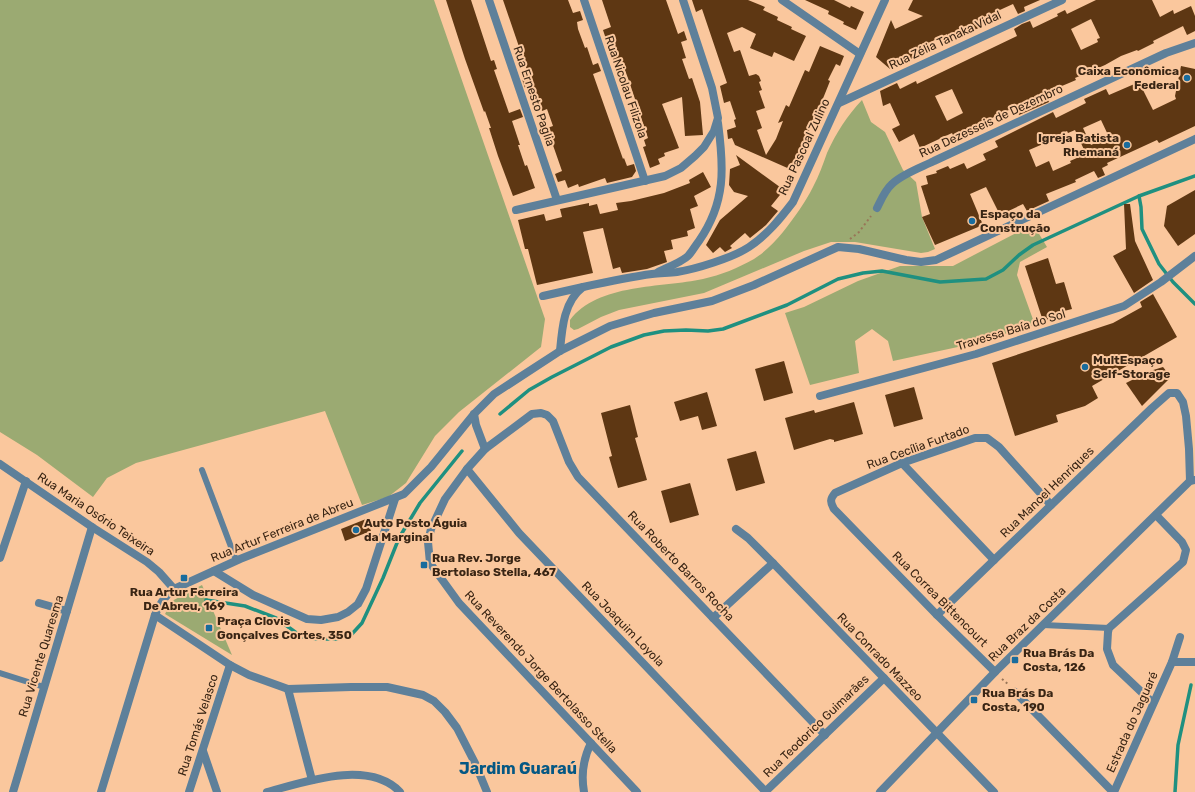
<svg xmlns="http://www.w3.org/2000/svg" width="1195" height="792" font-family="Rubik,sans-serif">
<rect width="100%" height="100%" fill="#fac79d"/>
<g fill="#9baa72">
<polygon points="0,0 434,0 545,319 541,347 459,412 435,436 406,483 388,497 362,505 325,411 136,463 107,478 93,497 37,455 0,432"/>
<path d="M 862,100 L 871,122 L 885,132 L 903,170 L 916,182 L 922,217 L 935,249 L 928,252 L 921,253 L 855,242 L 831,242 L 804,251 L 704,293 L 619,310 L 601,317 L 578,329 L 574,330 L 570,327 L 570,320 C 598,283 662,288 703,279 C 721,275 738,268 754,259 C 765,252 775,242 783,232 C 794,218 805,203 813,187 C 819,176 823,164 827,153 C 836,133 847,116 862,100 Z"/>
<polygon points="1033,224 1047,247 1020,262 1017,275 1035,325 967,345 893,361 888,341 872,329 855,341 859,373 810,385 785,313 804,307 858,281 900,266 953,266"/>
<polygon points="202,585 232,655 165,614 172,601"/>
</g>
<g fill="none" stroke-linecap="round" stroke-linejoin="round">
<g stroke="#1f9080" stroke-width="3.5">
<polyline points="1139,196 1141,207 1142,229 1159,264 1173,282 1195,304"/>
<polyline points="500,414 529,390 552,377 611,347 644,335 664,331 686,330 708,331 723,329 787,305 838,279 863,273 882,271 940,282 986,279 1003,270 1019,255 1033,245 1139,196 1195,176"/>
<polyline points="206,600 245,606 276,618 302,637 318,639 336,639 351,635 362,623 383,578 399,538 420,503 462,451"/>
<polyline points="1175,792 1178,745 1191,685"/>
</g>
</g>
<g fill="#5e3713" fill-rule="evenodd">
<polygon points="446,0 471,0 491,61 494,60 497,69 494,70 509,113 520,109 523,117 512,121 520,145 518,145 525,166 527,165 535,188 513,196 498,156 489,128 491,128 485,111 484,112 465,59"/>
<polygon points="503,0 568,0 573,13 580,11 583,20 577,22 578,29 585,48 587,47 593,65 598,63 601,71 593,74 623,159 624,158 627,166 634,164 636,171 632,177 607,183 605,178 579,187 578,184 568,188 565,180 558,182 555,174 562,171 547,128 553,126 547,109 542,111 533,85 525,88 522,79 529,76"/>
<polygon points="602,0 666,0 678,34 684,31 687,40 681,42 686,58 682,59 689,79 692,78 700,102 703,135 685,136 682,97 662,104 679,148 664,153 665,156 658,159 660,164 650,168 643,147 646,146 644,140 648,138 629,81 622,62 615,64 612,56 614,55 608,38 606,39 603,30 611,27"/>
<polygon points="692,0 748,0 765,7 763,10 778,17 777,20 792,27 791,29 806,36 794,61 774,52 772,57 750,48 756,34 742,27 727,33 734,52 740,50 749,76 756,74 759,76 761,81 759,82 762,90 759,91 765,108 756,111 762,128 757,130 766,155 776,139 783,121 778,123 786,105 789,107 805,70 809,72 820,46 844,56 840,66 836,64 828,80 830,81 824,96 792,170 735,145 732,138 728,139 727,130 736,127 734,120 736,119 730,101 724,103 720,86 727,83 702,9 696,12"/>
<polygon points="805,0 834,0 850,8 851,6 864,12 856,30 843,24 844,22 828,14 829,11"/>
<polygon points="913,0 1040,0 1024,7 1025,11 1018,14 1013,4 980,19 983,26 950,41 947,34 914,50 917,56 890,69 876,57 891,20 895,29 923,16 908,10"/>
<path d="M 1096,0 L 1152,0 L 1160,17 L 1173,10 L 1174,14 L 1191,6 L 1195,16 L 1195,31 L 1187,35 L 1183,26 L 1153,41 L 1154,43 L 1138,51 L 1137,50 L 1121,56 L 1105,65 L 1075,78 L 1076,80 L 1069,83 L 1045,93 L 1049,102 L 1019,115 L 1015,107 L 967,130 L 968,134 L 955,140 L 952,133 L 920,148 L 914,134 L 899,142 L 892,129 L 900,125 L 890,103 L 883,106 L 880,91 L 897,83 L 900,89 L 916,81 L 917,84 L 1017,36 L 1014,29 L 1022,24 L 1030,21 L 1033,28 L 1058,16 L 1057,14 L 1065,10 L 1067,14 ZM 1091,19 L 1100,38 L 1097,39 L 1098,42 L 1081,50 L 1071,29 ZM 952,89 L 963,113 L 947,121 L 935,96 Z"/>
<path d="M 1181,66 L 1195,69 L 1195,126 L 1159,143 L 1157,140 L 1107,163 L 1108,165 L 1102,168 L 1105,175 L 1098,178 L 1094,171 L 1075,180 L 1076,182 L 1046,194 L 1049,201 L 1027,211 L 1023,204 L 1000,215 L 986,187 L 970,194 L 983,225 L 935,245 L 922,217 L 930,214 L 921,186 L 928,184 L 926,176 L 937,173 L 936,171 L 948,166 L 950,169 L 964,163 L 967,169 L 986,160 L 983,154 L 998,147 L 995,141 L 1053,112 L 1056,118 L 1086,103 L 1084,99 L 1106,89 L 1109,95 L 1139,82 L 1153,110 L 1176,99 L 1175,96 ZM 1101,120 L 1109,137 L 1091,145 L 1083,128 ZM 1075,130 L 1086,154 L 1070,161 L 1071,163 L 1053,171 L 1049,161 L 1036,167 L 1029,150 L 1050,141 L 1049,139 L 1067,131 L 1068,133 Z"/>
<polygon points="736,155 784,190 771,206 778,211 766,225 750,238 745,233 730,246 732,248 725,252 720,247 713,253 706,245 720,220 748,196 734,192 729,185 730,169 740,165"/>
<polygon points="703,172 711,187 694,196 698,206 690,209 695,228 687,231 688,236 671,240 673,249 664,251 667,262 647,269 622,273 620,267 613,269 603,228 583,232 593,273 537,285 528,249 525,249 518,220 544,214 546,221 562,217 560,209 589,203 589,206 597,204 600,214 618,210 616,203 631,201 664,193 690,183 689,180"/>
<polygon points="1195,190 1195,234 1178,246 1164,226 1167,206"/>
<polygon points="1124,204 1130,204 1135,241 1153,280 1134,293 1113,256 1126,249"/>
<polygon points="1048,258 1056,284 1064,282 1072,309 1064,311 1065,314 1043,321 1025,266"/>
<polygon points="1153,294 1177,337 1092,386 1098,398 1085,406 1056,415 1058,422 1015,436 992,363 1113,323 1142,307 1140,302"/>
<polygon points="784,361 793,393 764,401 755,369"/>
<polygon points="1163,367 1171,377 1142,406 1126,383 1150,371"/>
<polygon points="914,387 923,419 894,427 885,395"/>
<polygon points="707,392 717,426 702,430 698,416 680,421 674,402"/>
<polygon points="854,402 863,434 834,442 834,440 830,439 794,450 785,418 814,410 815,413"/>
<polygon points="630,405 638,437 635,438 647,480 618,488 609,457 612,456 601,413"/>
<polygon points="756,451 765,483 736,491 727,459"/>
<polygon points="690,483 699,515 670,523 661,491"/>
<polygon points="366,519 371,531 345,541 341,529"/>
</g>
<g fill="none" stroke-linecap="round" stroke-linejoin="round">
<g stroke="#987557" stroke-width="2" stroke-dasharray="2 3" stroke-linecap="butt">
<polyline points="850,239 859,232 871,216"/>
<polyline points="1002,679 1009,685"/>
</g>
<g stroke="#5e809a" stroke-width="6">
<polyline points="202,470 236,560"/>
<polyline points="1043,625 1109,628"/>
<polyline points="0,673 44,687"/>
</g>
<g stroke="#5e809a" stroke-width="8">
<polyline points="489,0 557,200"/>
<polyline points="584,0 645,181"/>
<polyline points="782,0 860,54"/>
<polyline points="839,103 1062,0"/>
<path d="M 877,208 C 881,200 885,190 892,184 C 902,174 922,167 934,161 L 1166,53 L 1195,43"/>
<polyline points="516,210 665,176 681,168 695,156 704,147 714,131 718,118 712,88 683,0"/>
<path d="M 658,272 C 666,268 682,262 688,256 C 692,252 695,246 699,241 C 726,202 724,168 718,123"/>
<polyline points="543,296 583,287"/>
<path d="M 560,351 C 562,328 564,301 583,287 C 606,282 629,277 652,274 C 660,273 669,273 677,272 C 696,269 732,258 749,247 C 767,235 780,219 793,202 L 885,0"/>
<polyline points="820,396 976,354 1124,306 1161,282 1195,256"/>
<polyline points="474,414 476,425 485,449"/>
<polyline points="902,463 994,560"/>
<polyline points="0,464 92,527 147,562 159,572 174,589"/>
<polyline points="467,469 519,533 765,791"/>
<polyline points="736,529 748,538 773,563 994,792"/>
<polyline points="0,558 26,481"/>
<polyline points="214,571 253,595 307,619 321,620 338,617 348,612 358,604 366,589 395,499"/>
<polyline points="39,603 67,611"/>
<polyline points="155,615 230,665 249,675 288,689 351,687 387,687 423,695 434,701 445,712 457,728 475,763 487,792"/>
<polyline points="937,615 1152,408 1169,393 1177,393 1183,402 1186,416 1189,449 1190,481"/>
<polyline points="713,618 773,563"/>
<polyline points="1172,662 1180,637"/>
<path d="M 995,672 L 937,615 L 834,509 C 830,502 830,499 835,493 L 902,463 L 975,438 L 987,438 L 999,447 L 1051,505"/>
<polyline points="288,689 312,780"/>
<polyline points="1015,692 1113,792"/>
<polyline points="1153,703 1113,665 1107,649 1108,632 1109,628 1183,562 1186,550 1182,542 1156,515"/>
<polyline points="203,751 217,792"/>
<polyline points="13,792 92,527"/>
<polyline points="189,792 230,665"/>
<path d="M 267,792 C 304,782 369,759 400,792"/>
<path d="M 584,792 C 581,775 583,759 591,743"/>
<polyline points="637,792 459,603 430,563 428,542 431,529 445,499 467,469 485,449 532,414 541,413 547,415 553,421 569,462 578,477 825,735"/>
<polyline points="765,792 884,678"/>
<polyline points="880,792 995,672 1190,481 1195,480"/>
</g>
<g stroke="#5e809a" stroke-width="8">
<path d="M 101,792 L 155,615 C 159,604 164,597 174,589 L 240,559 L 404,494 L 431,467 L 474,414 L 494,394 L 560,351 L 610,326 L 654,313 L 712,301 L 754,285 L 838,247 L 859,249 L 906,260 L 921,262 L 936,260 L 1195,139"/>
<polyline points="1114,792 1172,662 1195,662"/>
</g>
</g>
<g fill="#196c9d" stroke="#fac79d" stroke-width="1.5">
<circle cx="1187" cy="78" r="4"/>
<circle cx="1127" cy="145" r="4"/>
<circle cx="972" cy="221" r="4"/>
<circle cx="1085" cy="367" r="4"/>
<circle cx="356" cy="530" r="4"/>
<rect x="420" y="561" width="8" height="8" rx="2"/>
<rect x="180" y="574" width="8" height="8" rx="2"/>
<rect x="205" y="624" width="8" height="8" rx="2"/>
<rect x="1011" y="656" width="8" height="8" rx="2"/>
<rect x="970" y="696" width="8" height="8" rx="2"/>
</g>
<g text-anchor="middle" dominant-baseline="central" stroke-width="4" stroke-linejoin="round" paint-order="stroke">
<g font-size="12" fill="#392514" stroke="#fac79d">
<text transform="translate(945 40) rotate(-25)">Rua Zélia Tanaka Vidal</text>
<text transform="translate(626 87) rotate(71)">Rua Nicolau Filizola</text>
<text transform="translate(534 96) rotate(71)">Rua Ernesto Paglia</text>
<text transform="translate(991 121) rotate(-25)">Rua Dezesseis de Dezembro</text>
<text transform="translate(804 147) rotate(-65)">Rua Pascoal Zulino</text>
<text transform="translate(1011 330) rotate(-17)">Travessa Baía do Sol</text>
<text transform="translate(918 447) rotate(-20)">Rua Cecília Furtado</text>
<text transform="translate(1047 492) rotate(-44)">Rua Manoel Henriques</text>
<text transform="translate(96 514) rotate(34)">Rua Maria Osório Teixeira</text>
<text transform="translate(282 530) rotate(-22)">Rua Artur Ferreira de Abreu</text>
<text transform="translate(681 566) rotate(46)">Rua Roberto Barros Rocha</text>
<text transform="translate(940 599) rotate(45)">Rua Correa Bittencourt</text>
<text transform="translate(623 624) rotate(46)">Rua Joaquim Loyola</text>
<text transform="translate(1027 624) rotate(-44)">Rua Braz da Costa</text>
<text transform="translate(41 656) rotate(-73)">Rua Vicente Quaresma</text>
<text transform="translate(880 657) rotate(46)">Rua Conrado Mazzeo</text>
<text transform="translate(541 672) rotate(47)">Rua Reverendo Jorge Bertolasso Stella</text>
<text transform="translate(1132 722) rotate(-66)">Estrada do Jaguaré</text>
<text transform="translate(198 725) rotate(-72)">Rua Tomás Velasco</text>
<text transform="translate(816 726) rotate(-44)">Rua Teodorico Guimarães</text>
</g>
<g font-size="12" font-weight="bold" fill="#392514" stroke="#fac79d" text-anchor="start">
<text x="1179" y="71" text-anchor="end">Caixa Econômica<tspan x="1179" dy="14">Federal</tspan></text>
<text x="1119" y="138" text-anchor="end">Igreja Batista<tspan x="1119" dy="14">Rhemaná</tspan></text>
<text x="980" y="214">Espaço da<tspan x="980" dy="14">Construção</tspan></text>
<text x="1093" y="360">MultEspaço<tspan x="1093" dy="14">Self-Storage</tspan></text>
<text x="364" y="523">Auto Posto Águia<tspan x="364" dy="14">da Marginal</tspan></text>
<text x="432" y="558">Rua Rev. Jorge<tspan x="432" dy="14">Bertolaso Stella, 467</tspan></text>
<text x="184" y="592" text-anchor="middle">Rua Artur Ferreira<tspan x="184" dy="14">De Abreu, 169</tspan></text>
<text x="217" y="621">Praça Clovis<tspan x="217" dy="14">Gonçalves Cortes, 350</tspan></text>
<text x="1023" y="653">Rua Brás Da<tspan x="1023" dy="14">Costa, 126</tspan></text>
<text x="982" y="693">Rua Brás Da<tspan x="982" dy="14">Costa, 190</tspan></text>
</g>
<g font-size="16" font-weight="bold" fill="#055884" stroke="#fac79d">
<text x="518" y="768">Jardim Guaraú</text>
</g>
</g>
</svg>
